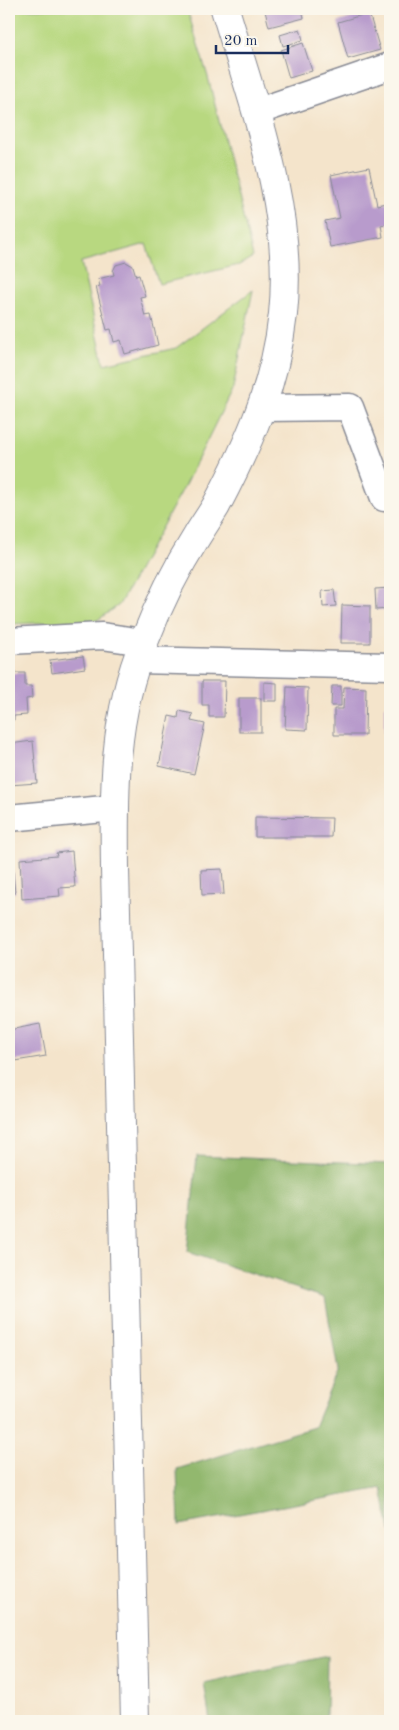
<svg xmlns="http://www.w3.org/2000/svg" width="399" height="1730" font-family="'Old Standard TT',serif">
<rect width="100%" height="100%" fill="#fbf7ec"/>
<filter id="ink" filterUnits="userSpaceOnUse"><feTurbulence type="fractalNoise" baseFrequency=".02" numOctaves="2"/><feDisplacementMap in="SourceGraphic" scale="10" xChannelSelector="R" yChannelSelector="G"/><feConvolveMatrix kernelMatrix="1 2 1 2 8 2 1 2 1" color-interpolation-filters="sRGB"/></filter>
<filter id="wash" filterUnits="userSpaceOnUse"><feTurbulence type="fractalNoise" baseFrequency=".0096" numOctaves="4" result="noise"/><feDisplacementMap in="SourceGraphic" scale="20" xChannelSelector="R" yChannelSelector="G"/><feGaussianBlur stdDeviation="1.12" result="paint"/><feColorMatrix in="noise" values="0 0 0 0 0 0 0 0 0 0 0 0 0 0 0 0 0 1.4 0 .05"/><feComposite in="paint" operator="in"/></filter>
<g filter="url(#wash)">
<rect width="100%" height="100%" fill="#f4e4cb"/>
<polygon fill="#b8d880" stroke="#6a846f" points="9,9 187,9 208,77 253,257 239,265 159,284 146,244 81,262 104,364 176,348 253,290 233,388 185,485 119,605 96,621 9,624"/>
<g fill="#92b86e" stroke="#567466">
<polygon points="197,1156 390,1164 390,1531 382,1488 179,1525 177,1469 314,1427 338,1370 325,1298 187,1252"/>
<polygon points="327,1656 326,1721 210,1721 204,1683"/>
</g>
<g id="blocks">
<g fill="#b89bcc">
<polygon points="268,9 302,9 304,18 269,27 265,11"/>
<polygon points="369,13 380,50 348,59 338,22"/>
<polygon points="300,29 303,40 283,46 280,35"/>
<polygon points="303,43 312,71 289,78 281,50"/>
<polygon points="369,167 377,205 390,202 390,223 381,225 383,237 330,247 325,221 340,218 331,175"/>
<polygon points="126,262 133,266 136,276 139,275 145,296 140,297 145,316 151,315 158,345 125,354 121,340 114,342 111,329 107,330 96,287 100,286 98,279 114,275 113,271 116,265"/>
<polygon points="390,588 390,609 376,610 375,589"/>
<polygon points="334,590 336,606 323,607 322,591"/>
<polygon points="342,605 370,606 370,643 341,643"/>
<polygon points="83,656 85,668 52,673 50,660"/>
<polygon points="9,673 25,673 25,686 31,686 32,698 26,699 27,715 14,716 14,720 9,721"/>
<polygon points="202,681 225,681 224,717 209,717 209,705 202,705"/>
<polygon points="264,682 277,683 277,701 264,701"/>
<polygon points="332,686 341,686 341,706 331,706"/>
<polygon points="287,687 308,688 307,730 285,729"/>
<polygon points="344,687 366,688 365,735 334,735 334,709 343,709"/>
<rect x="239" y="698" width="22" height="34"/>
<polygon points="384,706 390,707 390,737 384,737"/>
<polygon points="179,711 193,714 191,721 205,724 194,774 159,766 169,716 178,718"/>
<polygon points="33,741 37,783 9,785 9,744"/>
<polygon points="255,817 332,818 331,837 255,837"/>
<polygon points="72,851 75,887 59,888 60,896 22,899 20,859 57,856 56,853"/>
<polygon points="222,869 224,894 202,895 201,870"/>
<polygon points="9,872 13,872 15,893 9,893"/>
<polygon points="40,1024 46,1056 9,1062 9,1030"/>
</g>
</g>
</g>
<g filter="url(#ink)">
<use href="#blocks" fill-opacity="0" stroke="#888a94" stroke-width="1"/>
<g fill="none" stroke-linecap="round" stroke-linejoin="round">
<defs>
<g id="street">
<polyline points="256,112 390,66"/>
<polyline points="261,408 350,407 384,498 390,496"/>
<polyline points="9,641 102,636 143,642"/>
<polyline points="137,660 390,666"/>
<polyline points="9,818 115,808"/>
</g>
<path id="secondary" d="M 135,1721 L 115,869 C 114,790 113,716 144,642 C 158,606 176,569 197,536 C 203,526 210,516 216,506 C 249,443 275,386 283,314 C 294,211 254,106 225,9"/>
</defs>
<use href="#street" stroke="#888a94" stroke-width="29"/>
<use href="#secondary" stroke="#888a94" stroke-width="30"/>
<use href="#street" stroke="#fff" stroke-width="26"/>
<use href="#secondary" stroke="#fff" stroke-width="28"/>
</g>
</g>
<rect width="399" height="1730" fill="none" stroke="#fbf7ec" stroke-width="30"/>
<path d="M216 45v8h72v-8" fill="none" stroke="#1b2f5e" stroke-width="2.5"/>
<text x="224" y="45" font-size="15" fill="#1b2f5e" stroke="#fbf7ec" stroke-width="4" paint-order="stroke">20 m</text>
</svg>
